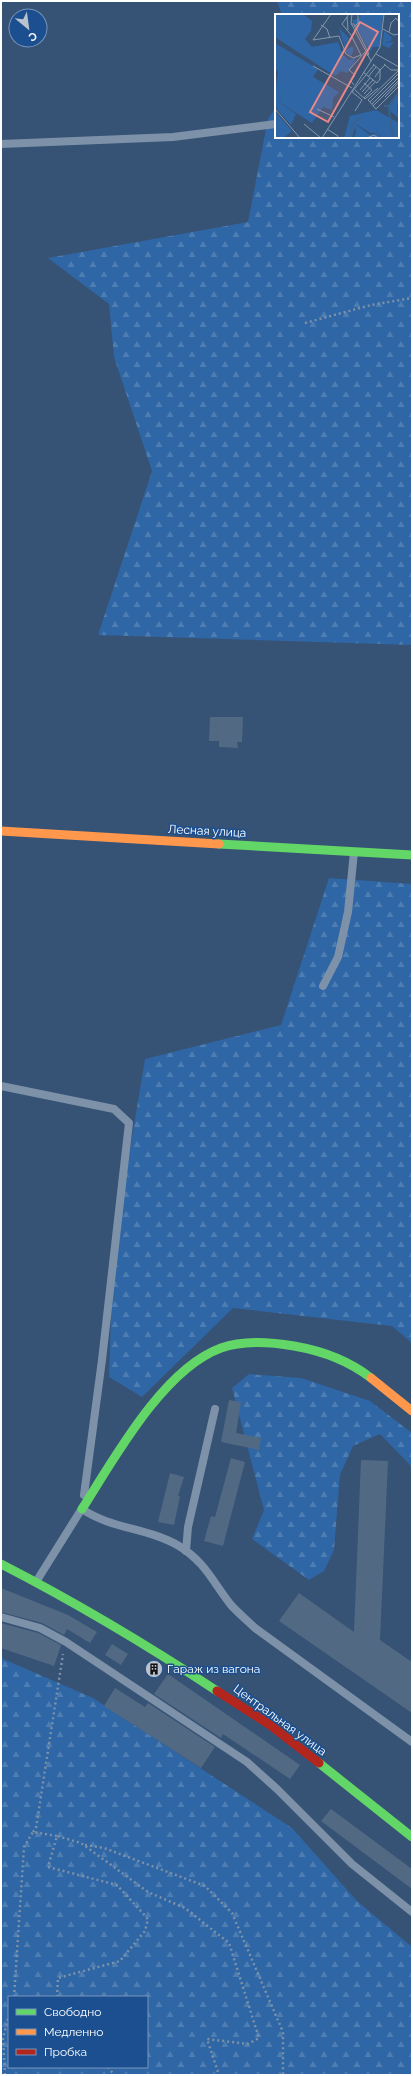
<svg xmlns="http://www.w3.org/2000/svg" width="413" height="2076" font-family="Raleway,sans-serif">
<defs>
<pattern id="forest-firs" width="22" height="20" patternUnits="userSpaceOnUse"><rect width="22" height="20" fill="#2f66a5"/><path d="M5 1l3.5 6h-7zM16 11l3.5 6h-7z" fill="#4e7db2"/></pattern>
</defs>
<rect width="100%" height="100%" fill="#365274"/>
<g fill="url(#forest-firs)" fill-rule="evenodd">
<polygon points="277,1 412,1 412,645 98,635 152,471 114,357 109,304 48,258 248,222 268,119 276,107 276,137 398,137 398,15 282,15"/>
<polygon points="329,878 412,884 412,1343 392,1326 233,1308 142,1397 109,1377 113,1253 145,1059 281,1025"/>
<polygon points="249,1374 301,1378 370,1401 412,1433 412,1467 380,1434 353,1446 340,1475 334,1550 324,1571 309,1580 252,1539 264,1510 232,1388"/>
<path d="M 1,1658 L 93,1698 L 292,1828 L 357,1901 L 412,1947 L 412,2075 L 1,2075 ZM 9,1997 L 147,1997 L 147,2067 L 9,2067 Z"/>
</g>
<g fill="#526984">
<polygon points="210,717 243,717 242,742 237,742 238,748 219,747 219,741 209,741"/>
<polygon points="229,1400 241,1402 236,1433 261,1438 259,1450 221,1442"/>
<polygon points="231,1458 245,1462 223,1546 204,1541 211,1516 215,1517"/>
<polygon points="361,1460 388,1461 380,1640 412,1662 412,1713 279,1621 299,1593 354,1632"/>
<polygon points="170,1473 184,1477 178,1496 180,1496 174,1525 158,1522"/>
<polygon points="1,1588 68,1615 97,1632 90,1643 67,1629 64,1635 42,1623 1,1612"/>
<polygon points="1,1623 38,1633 61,1645 54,1666 1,1648"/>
<polygon points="112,1644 128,1654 121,1665 105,1655"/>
<polygon points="168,1674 300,1765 290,1779 223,1734 221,1738 154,1694"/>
<polygon points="115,1688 145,1707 148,1703 215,1747 201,1768 104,1706"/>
<polygon points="331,1809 412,1869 412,1889 321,1821"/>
</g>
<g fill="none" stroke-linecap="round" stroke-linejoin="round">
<g stroke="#7d92a8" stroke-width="2.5" stroke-dasharray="2 3" stroke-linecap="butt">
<polyline points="305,323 371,305 412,298"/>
<polyline points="33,1832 36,1828 63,1654"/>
<polyline points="85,1845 104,1848 205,1886 232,1913 283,2032 283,2075"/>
<polyline points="14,1997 24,1847 33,1832 57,1836"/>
<polyline points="57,1997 58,1978 120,1961 145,1931 148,1919 117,1885 48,1867 57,1836 81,1843 148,1892 185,1908 229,1943 259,2038 248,2044 207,2039 219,2075"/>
<polyline points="108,2067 114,2075"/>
<polyline points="5,2075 3,2038 9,2015"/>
</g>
<g stroke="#7d92a8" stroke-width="8">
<polyline points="1,144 173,137 276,124"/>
<polyline points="323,986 338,957 348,912 354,852"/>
<polyline points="1,1086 114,1109 129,1123 102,1360 84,1495"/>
<path d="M 82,1509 C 111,1529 149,1528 179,1546 C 206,1563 212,1581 231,1605 C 238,1613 247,1620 255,1628 L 412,1742"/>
<polyline points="186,1551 188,1527 215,1409"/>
<polyline points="36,1582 81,1510"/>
<polyline points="1,1617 40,1628 66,1642 247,1762 277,1789 352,1864 412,1912"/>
</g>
<g stroke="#63d668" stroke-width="9">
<polyline points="219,844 412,855"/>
<path d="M 82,1509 C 114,1459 163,1369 221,1348 C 243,1340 271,1342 294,1346 C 323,1351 348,1360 371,1378"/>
<path d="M 1,1564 C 75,1602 147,1645 217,1691"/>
<polyline points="319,1763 412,1837"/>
</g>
<g stroke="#ff974d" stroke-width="9">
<polyline points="1,831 219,844"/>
<polyline points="371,1378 412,1411"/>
</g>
<polyline stroke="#b3261e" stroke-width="9" points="217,1691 270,1725 319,1763"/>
</g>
<defs>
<symbol id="building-disc" viewBox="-11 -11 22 22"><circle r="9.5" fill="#b9c2ce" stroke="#1b4f8f"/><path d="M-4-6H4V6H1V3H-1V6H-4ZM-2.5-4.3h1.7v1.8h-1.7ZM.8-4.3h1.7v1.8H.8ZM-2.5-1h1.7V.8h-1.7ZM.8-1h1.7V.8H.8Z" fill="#111"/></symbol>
</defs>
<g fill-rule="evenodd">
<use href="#building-disc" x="144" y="1659" width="20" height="20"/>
</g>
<g text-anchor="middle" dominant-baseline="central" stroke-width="3" stroke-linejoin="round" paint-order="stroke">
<g font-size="12" fill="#fff" stroke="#1b4f8f">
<text transform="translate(207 831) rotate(3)">Лесная улица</text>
<text transform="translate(280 1720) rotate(36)">Центральная улица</text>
</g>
<g font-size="12" fill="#fff" stroke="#1b4f8f" text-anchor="start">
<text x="167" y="1669">Гараж из вагона</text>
</g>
</g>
<g transform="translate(275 14)">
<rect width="124" height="124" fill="#365274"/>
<path d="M 3,77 L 7,90 L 21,100 L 16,111 L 0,93 L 0,78 Z" fill="#2f66a5"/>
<path d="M 0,0 L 28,0 L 37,7 L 36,17 L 30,25 L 37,33 L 63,28 L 68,41 L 74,46 L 81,44 L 78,51 L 72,59 L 66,57 L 60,62 L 0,23 ZM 86,0 L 108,0 L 105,33 L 98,33 L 95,38 L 77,6 L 83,5 ZM 64,14 L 74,24 L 70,32 L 71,36 L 77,32 L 79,35 L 76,42 L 71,38 ZM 109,17 L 117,23 L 116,27 L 108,29 L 119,28 L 114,34 L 107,31 ZM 0,29 L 43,55 L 38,63 L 64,78 L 58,84 L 57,96 L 48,93 L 37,109 L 7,90 L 3,78 L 0,78 L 3,58 L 0,54 ZM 124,79 L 122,96 L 124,104 L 115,97 L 115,88 ZM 101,96 L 124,109 L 124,124 L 108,124 L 102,119 L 95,119 L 81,110 L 77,124 L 69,124 L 75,102 ZM 0,97 L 17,117 L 8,124 L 0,124 Z" fill="#2f66a5"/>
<path d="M 79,109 L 95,121 L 102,119 L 107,124 L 79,124 L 81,117 Z" fill="#2f66a5"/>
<path fill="none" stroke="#3b618d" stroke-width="2" d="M 109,92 L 114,92 L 116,115 L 120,124M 114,92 L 124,78M 76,124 L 77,110 L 86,103"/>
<path fill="none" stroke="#8697ac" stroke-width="1" d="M 56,0 L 38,26 L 64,22 L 71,40 L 78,44 L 86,41 L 76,21 L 67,10 L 74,0M 77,0 L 76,9 L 96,47M 72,3 L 73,16M 76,10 L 79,10 L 94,40 L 92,42M 46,11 L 52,15 L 55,24M 79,13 L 83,9 L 83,0M 108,15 L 119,21 L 124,20M 114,18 L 116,9 L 121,4 L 124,8M 101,40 L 124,53M 98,50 L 105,56 L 100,63M 109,50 L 116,56 L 124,56M 38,52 L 77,74M 124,56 L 93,86 L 101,95 L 124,72M 88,58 L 102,69 L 105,65 L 105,56 L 110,51M 93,63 L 101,53M 89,69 L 97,76 L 89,84M 79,71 L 76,67 L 80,61 L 74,56 L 90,38M 80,76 L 90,85 L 103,74M 85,76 L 95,64M 76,77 L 87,86 L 80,97M 77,78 L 99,51M 87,78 L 98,66M 89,80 L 100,68M 110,83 L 124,68M 95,88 L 124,59M 97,90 L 124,63M 98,92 L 124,66M 0,95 L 25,124M 42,95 L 59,103M 29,110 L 46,124M 52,115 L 63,122 L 62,124M 47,124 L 105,33 L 109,0M 92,124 L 99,121 L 103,124"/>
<path fill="#e88989" fill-opacity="0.15" stroke="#e88989" stroke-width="2" d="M 85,8 L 103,18 L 53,108 L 35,98 Z"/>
<rect width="124" height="124" fill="none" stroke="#fff" stroke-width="2"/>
</g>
<rect width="413" height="2076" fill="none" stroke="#ffffff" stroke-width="4"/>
<rect x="8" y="1996" width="140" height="72" fill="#1b4f8f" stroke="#7695bc"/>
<rect x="16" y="2009" width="20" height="6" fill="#63d668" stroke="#7695bc"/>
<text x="44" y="2016" font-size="12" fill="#ffffff">Свободно</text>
<rect x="16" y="2029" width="20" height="6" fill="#ff974d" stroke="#7695bc"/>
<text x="44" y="2036" font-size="12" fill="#ffffff">Медленно</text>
<rect x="16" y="2049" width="20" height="6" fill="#b3261e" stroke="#7695bc"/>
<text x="44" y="2056" font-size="12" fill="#ffffff">Пробка</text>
<g transform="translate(28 28) rotate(151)"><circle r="19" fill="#1b4f8f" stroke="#7695bc"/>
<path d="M0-3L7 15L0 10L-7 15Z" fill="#b9c2ce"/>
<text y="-6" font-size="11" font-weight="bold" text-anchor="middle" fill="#ffffff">С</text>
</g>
</svg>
